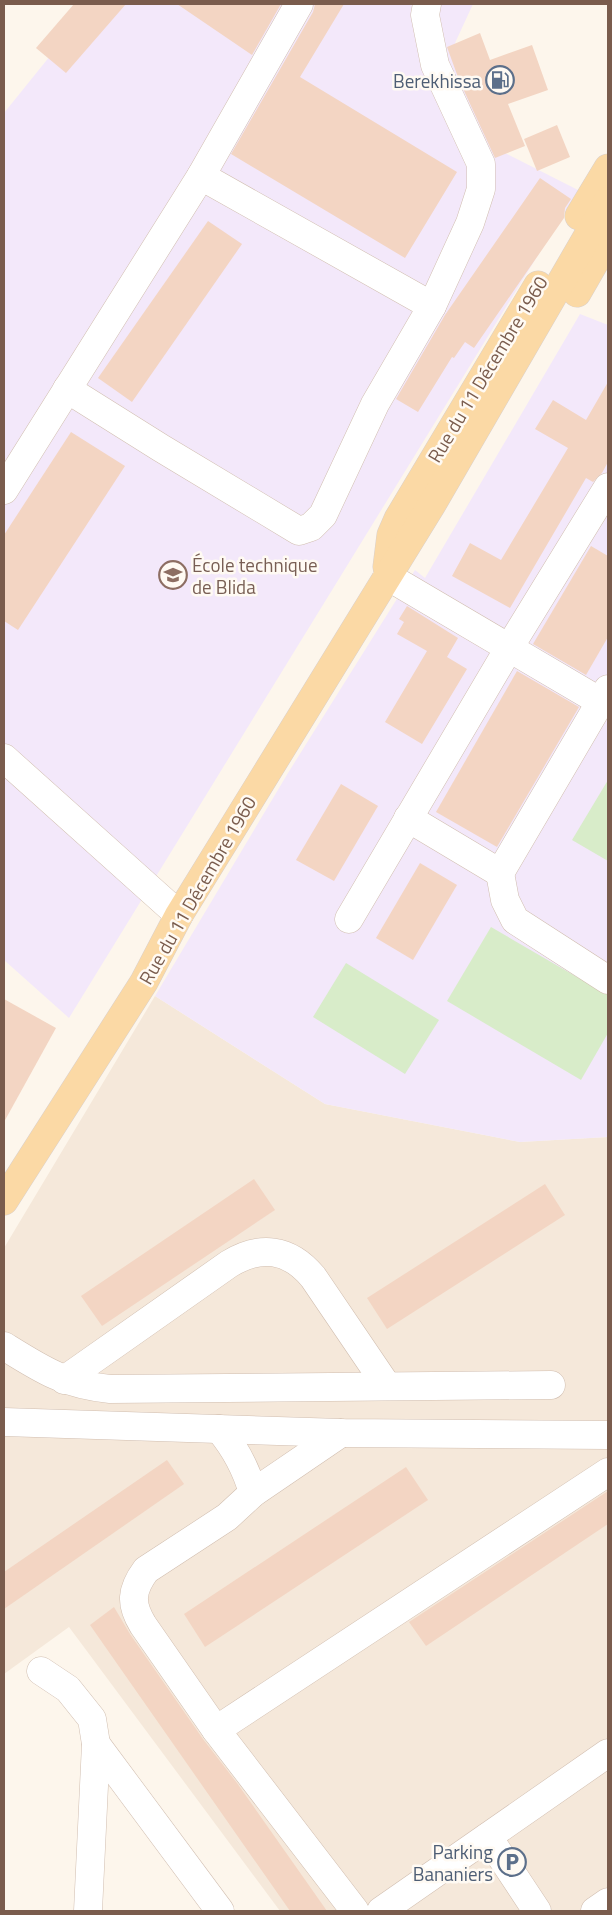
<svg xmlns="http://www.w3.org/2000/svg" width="612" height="1915" font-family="'Titillium Web',sans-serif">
<rect width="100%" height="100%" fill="#fdf6ec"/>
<polygon fill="#f5e8da" points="155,996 325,1104 520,1142 608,1137 608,1911 280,1911 69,1627 4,1674 4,1248"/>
<g fill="#f3e8fa">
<polygon points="92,4 473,4 455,43 505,153 578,190 69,1018 4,960 4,113"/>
<polygon points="580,314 608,325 608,1137 520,1142 325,1104 155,996 288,773 415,570 425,578"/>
</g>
<g fill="#d8ecc9">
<polygon points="608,780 608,861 572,840"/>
<polygon points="491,927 608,995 608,1033 581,1080 447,1001"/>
<polygon points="346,963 439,1020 405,1074 313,1017"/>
</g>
<g fill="#f3d5c3">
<polygon points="74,4 126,4 66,73 36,48"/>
<polygon points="177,4 281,4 252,55"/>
<polygon points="315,4 344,4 300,77 457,172 405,258 231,154 313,12"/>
<polygon points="480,33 490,60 532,45 548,90 508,104 525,146 495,158 459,80 447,47"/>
<polygon points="557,125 570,157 537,171 524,139"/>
<polygon points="540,178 571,199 565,208 564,218 474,348 465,342 454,358 452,357 418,412 396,399 445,315"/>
<polygon points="208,221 242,244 132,402 98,378"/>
<polygon points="608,382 608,462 602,473 593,482 586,478 510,608 452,576 470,543 501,560 568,448 535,429 553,400 586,420"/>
<polygon points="71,432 125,466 18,630 4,621 4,535"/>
<polygon points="591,546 608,556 608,637 586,675 533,644"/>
<polygon points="407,606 458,638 447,657 467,669 422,744 385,722 427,651 397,634 404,622 399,619"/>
<polygon points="517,671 579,707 497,847 436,812"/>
<polygon points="341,784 378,806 334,881 296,860"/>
<polygon points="420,863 457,885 413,960 376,938"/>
<polygon points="4,999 56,1028 4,1122"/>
<polygon points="254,1179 275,1210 102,1326 81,1296"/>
<polygon points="545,1184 565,1215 387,1329 367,1298"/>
<polygon points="167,1460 184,1484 4,1609 4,1572"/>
<polygon points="406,1467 428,1500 205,1647 184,1614"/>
<polygon points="608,1491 608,1524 426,1646 409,1622"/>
<polygon points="114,1607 130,1634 203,1739 237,1783 327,1911 290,1911 90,1625"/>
</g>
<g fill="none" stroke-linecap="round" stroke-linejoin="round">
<defs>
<g id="minor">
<polyline points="201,176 432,306"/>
<polyline points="67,389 161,448 299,531 311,527 323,515 375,404 432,306 470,223 481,189 481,164 435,65 425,15 427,4"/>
<polyline points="4,490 201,176 299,4"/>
<polyline points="387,576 601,702"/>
<polyline points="4,758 179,915"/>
<polyline points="408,818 500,873 608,689"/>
<polyline points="500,873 505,900 515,920 608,980"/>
<polyline points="349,919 509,648 608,487"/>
<path d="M 4,1346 C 41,1369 65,1385 110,1389 L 551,1385"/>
<path d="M 64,1380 L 229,1264 C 260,1245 289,1248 313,1277 L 387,1386"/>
<polyline points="4,1422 341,1433 608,1435"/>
<path d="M 219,1429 C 235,1448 246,1468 253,1493"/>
<path d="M 341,1433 L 253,1493 L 227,1517 L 146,1570 C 131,1590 130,1604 143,1625 L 216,1730 L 355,1911"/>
<polyline points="41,1671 68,1689 92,1719 96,1744 88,1911"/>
<polyline points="216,1730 608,1472"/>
<polyline points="96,1744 220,1911"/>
<polyline points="488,1837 537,1911"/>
<polyline points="381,1911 608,1753"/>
<polyline points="595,1911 608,1902"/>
</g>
<g id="major">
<polyline points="579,216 608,168"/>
<polyline points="577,293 608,239"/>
<polyline points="387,567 391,535 398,519 538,285"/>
<polyline points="4,1201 144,982 179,915 431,506 608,201"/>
</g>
</defs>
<use href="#minor" stroke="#d1beb0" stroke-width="29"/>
<use href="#major" stroke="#dad1cd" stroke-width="29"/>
<use href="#minor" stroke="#fff" stroke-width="28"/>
<use href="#major" stroke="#fbd9a5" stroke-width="28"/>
</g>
<defs>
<symbol id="fuel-ring" viewBox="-11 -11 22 22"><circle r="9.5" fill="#fffaf3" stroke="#5c6f8a" stroke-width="1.5"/><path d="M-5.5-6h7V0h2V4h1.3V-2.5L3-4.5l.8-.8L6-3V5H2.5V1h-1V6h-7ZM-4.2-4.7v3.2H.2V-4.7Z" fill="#5c6f8a"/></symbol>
<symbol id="university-ring" viewBox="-11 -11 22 22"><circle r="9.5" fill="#fffaf3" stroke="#8d6e63" stroke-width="1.5"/><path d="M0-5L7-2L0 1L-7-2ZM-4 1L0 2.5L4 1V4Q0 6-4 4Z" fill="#8d6e63"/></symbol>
<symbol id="parking-ring" viewBox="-11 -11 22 22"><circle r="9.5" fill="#fffaf3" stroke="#5c6f8a" stroke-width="1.5"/><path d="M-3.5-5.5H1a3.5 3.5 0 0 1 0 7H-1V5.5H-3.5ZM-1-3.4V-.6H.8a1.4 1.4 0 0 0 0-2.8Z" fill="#5c6f8a"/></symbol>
</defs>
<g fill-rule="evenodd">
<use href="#fuel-ring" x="484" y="64" width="32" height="32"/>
<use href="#university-ring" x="157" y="559" width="32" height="32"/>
<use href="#parking-ring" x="496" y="1846" width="32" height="32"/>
</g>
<g text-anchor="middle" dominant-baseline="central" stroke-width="5" stroke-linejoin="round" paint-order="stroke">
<g font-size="19" fill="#4e5e75" stroke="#fffaf3" text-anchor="end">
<text x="481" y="80">Berekhissa</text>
<text x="493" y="1851">Parking<tspan x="493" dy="22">Bananiers</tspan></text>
</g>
<g font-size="19" fill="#7a5c4d" stroke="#fffaf3">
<text transform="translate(487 369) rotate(-59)">Rue du 11 Décembre 1960</text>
<text transform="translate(197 890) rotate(-60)">Rue du 11 Décembre 1960</text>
</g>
<g font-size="19" fill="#785e54" stroke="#fffaf3" text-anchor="start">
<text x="192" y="564">École technique<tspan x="192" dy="22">de Blida</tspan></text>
</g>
</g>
<rect width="612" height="1915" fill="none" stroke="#7a5c4d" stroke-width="10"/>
</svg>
